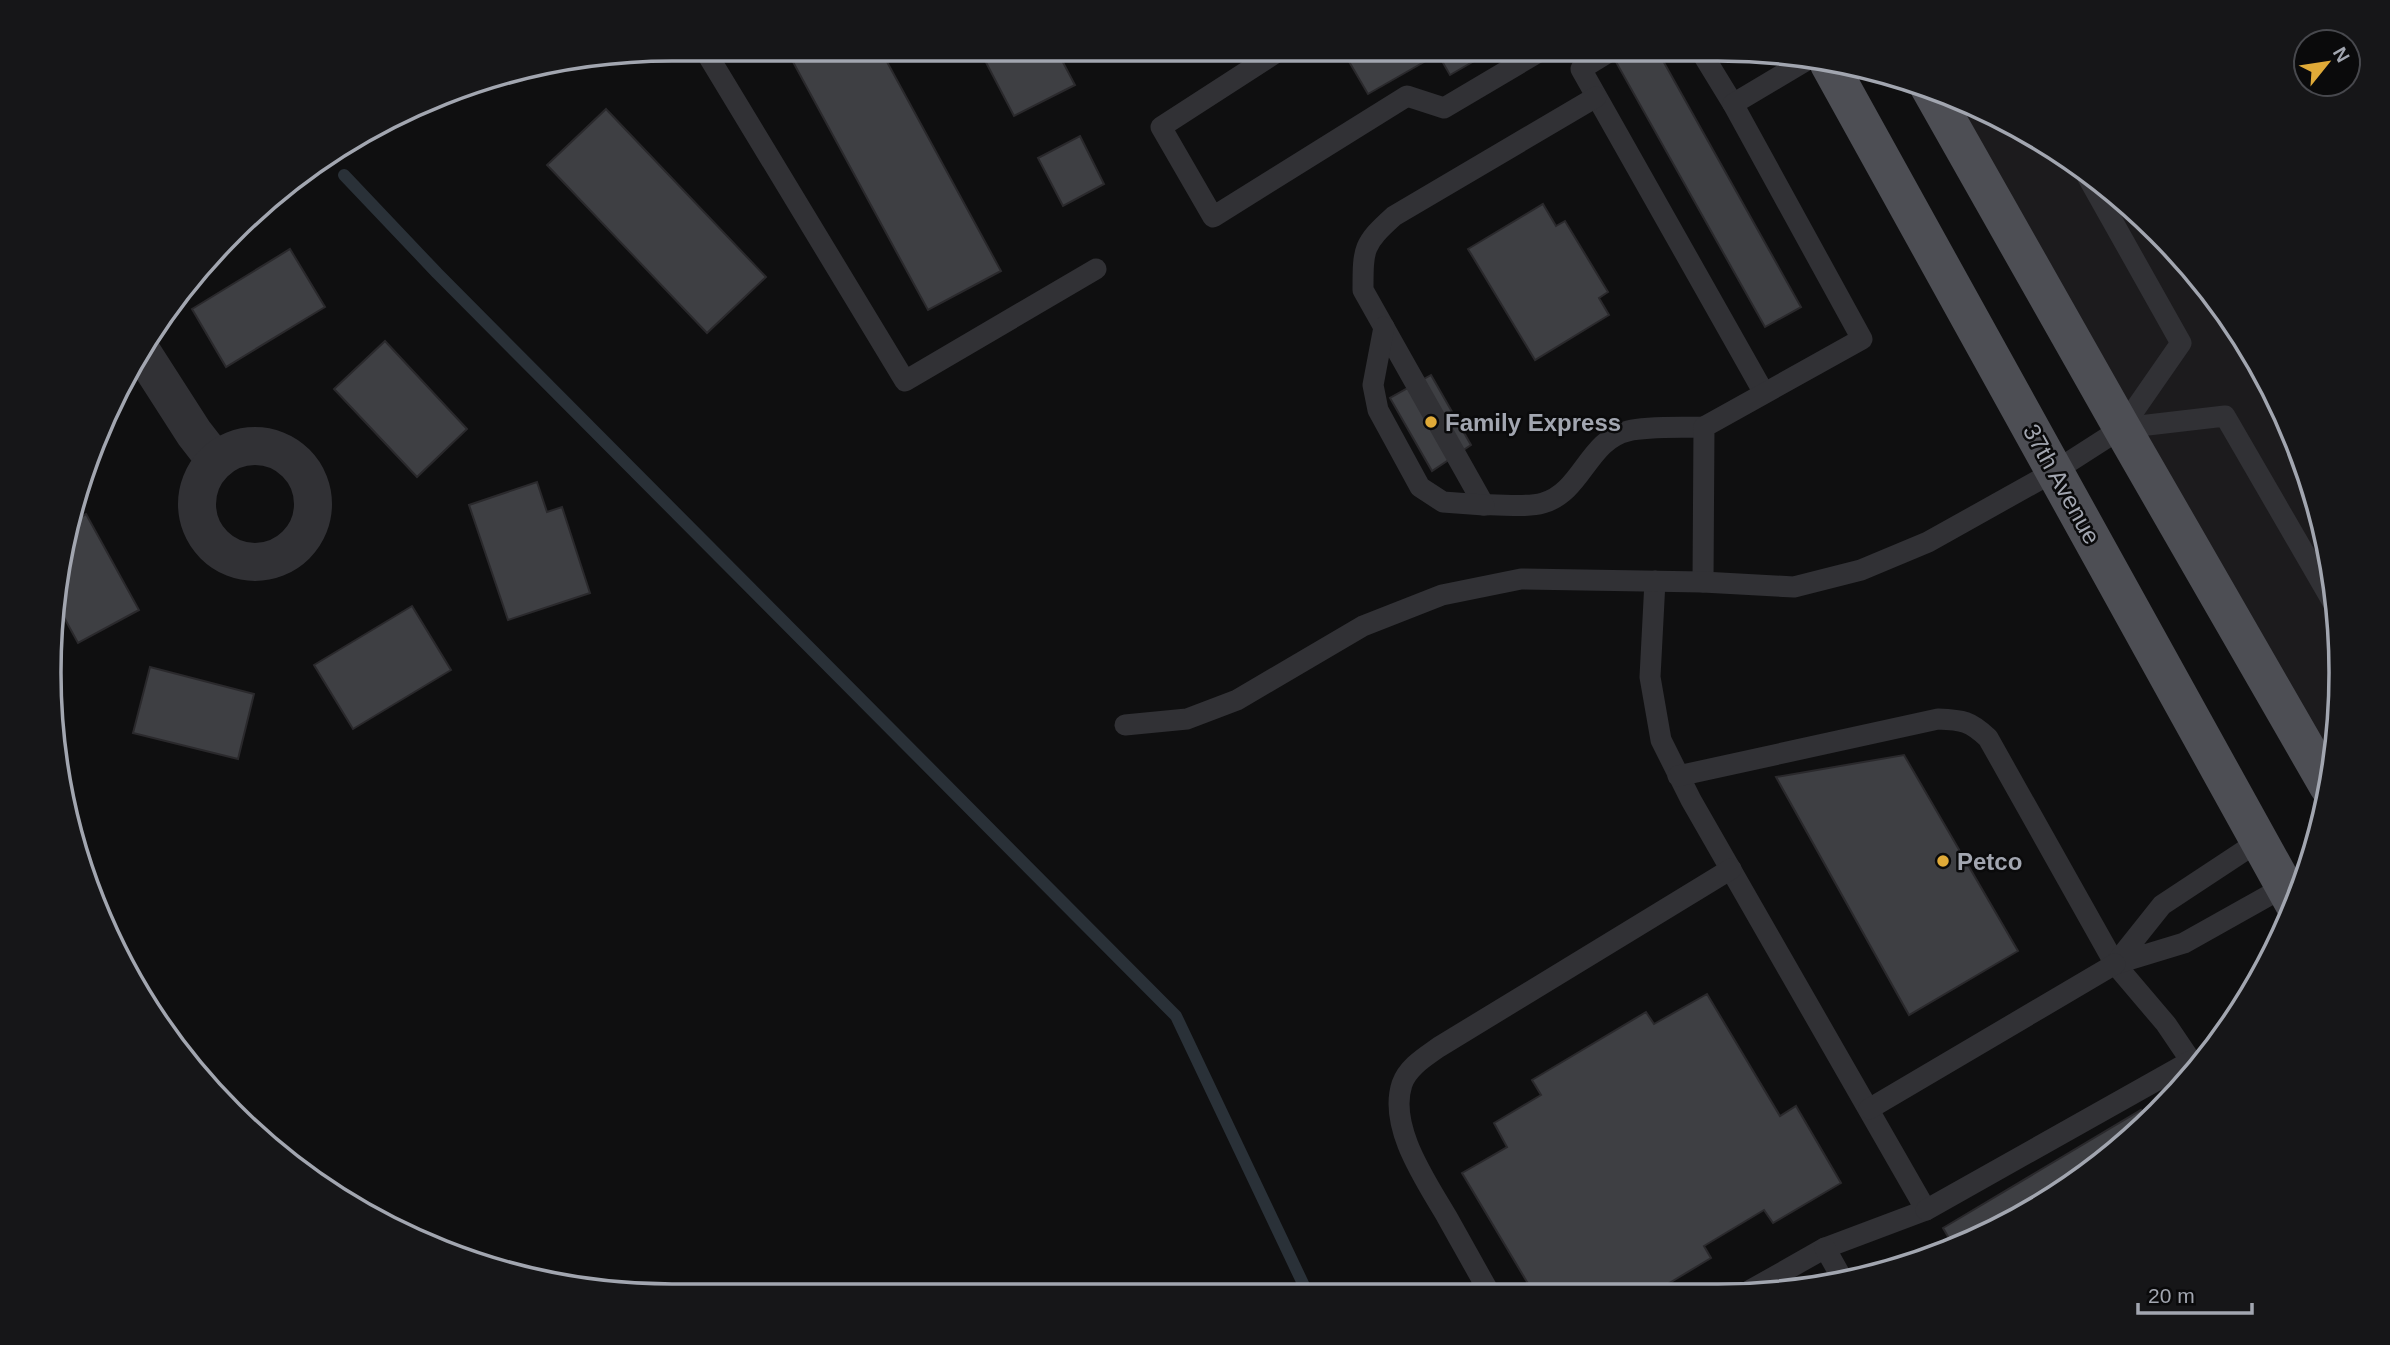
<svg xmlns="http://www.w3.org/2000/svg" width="2390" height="1345" font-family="Helvetica,sans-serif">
<rect width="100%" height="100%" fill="#0f0f10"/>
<polygon fill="#1c1b1d" points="1952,98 2030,133 2129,204 2212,293 2277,397 2320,512 2340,632 2334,763"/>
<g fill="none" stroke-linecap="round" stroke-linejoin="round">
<polyline stroke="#2a3138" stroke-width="12" points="344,175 437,273 1176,1016 1307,1292"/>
</g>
<g fill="#3e3f43" stroke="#2a292c" stroke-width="2">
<polygon points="786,49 880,49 1001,271 928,310"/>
<polygon points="979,49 1056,49 1075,85 1014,116"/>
<polygon points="1350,50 1493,50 1450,75 1438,54 1368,94 1344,53"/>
<polygon points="1637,50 1657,50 1801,307 1765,327 1616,62"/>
<polygon points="606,109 766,277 707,333 547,165"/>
<polygon points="1080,136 1104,184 1063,206 1038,158"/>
<polygon points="1543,204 1556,226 1565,221 1608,292 1599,298 1609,315 1535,360 1468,249"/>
<polygon points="290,249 325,307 226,367 192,309"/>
<polygon points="385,341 467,429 417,477 334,389"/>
<polygon points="1431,375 1471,445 1432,471 1390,398"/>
<polygon points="537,482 547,512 562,507 590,593 508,620 469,505"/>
<polygon points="86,514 139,610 78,643 60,610 69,523"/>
<polygon points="412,606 451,670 353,729 314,665"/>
<polygon points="150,667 254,694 238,759 133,733"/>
<polygon points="1904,755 2018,951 1909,1015 1776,777"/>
<polygon points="1707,994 1780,1116 1796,1106 1841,1183 1773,1223 1764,1210 1704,1246 1711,1258 1656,1291 1533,1292 1462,1173 1507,1147 1494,1123 1541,1095 1532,1080 1646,1012 1654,1024"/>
<polygon points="2141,1110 2148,1122 2064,1191 1953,1245 1943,1228"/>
</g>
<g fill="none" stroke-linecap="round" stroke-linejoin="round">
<g stroke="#313135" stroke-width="21">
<polyline points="704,49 905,381 1096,269"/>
<polyline points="1280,50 1161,127 1213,217 1407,96 1444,108 1542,50"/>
<polyline points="1612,50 1581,69 1764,393"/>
<polyline points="1700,50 1733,104"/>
<path d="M 1596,97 L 1394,216 C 1363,244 1363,248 1363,290 L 1484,505 C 1502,504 1526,508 1543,503 C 1582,492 1588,440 1628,431 C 1649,426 1682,428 1704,427"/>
<polyline points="1384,327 1373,385 1378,410 1420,487 1443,502 1484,505"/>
<polyline points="2122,428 2225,416 2335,606"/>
<polyline points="1655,581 1650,677 1661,740 1691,800 1926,1210 1825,1248 1749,1291"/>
<polyline points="1703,582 1704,427 1862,339 1733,104 1807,60"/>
<polyline points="1125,725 1187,719 1237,700 1363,626 1442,595 1521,579 1703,582 1794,587 1861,570 1928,542 2055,471 2122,428 2181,343 2086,174"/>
<path d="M 1678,776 L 1938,719 C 1963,720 1970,721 1988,738 L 2115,964 L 2166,1024 L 2191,1061"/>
<polyline points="2259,841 2162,905 2115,964 2184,943 2284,887"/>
<polyline points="1869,1109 2115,964"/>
<polyline points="1926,1210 2191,1061 2195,1066"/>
<polyline points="1825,1248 1843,1280"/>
<path d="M 1489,1292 C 1475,1267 1461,1242 1447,1217 C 1426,1181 1388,1127 1402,1084 C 1408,1067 1425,1057 1439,1047 L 1731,869"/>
</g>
<g stroke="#313135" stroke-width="38">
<polyline points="142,352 194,433 215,460"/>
<circle cx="255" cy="504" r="58"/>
</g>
<g stroke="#4d4e54" stroke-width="38">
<polyline points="1829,64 2294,904"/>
<polyline points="1929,87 2122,428 2328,786"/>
</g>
</g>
<g fill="#e0aa38" stroke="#0a0a0b" stroke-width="2.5">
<circle cx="1431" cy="422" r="7"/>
<circle cx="1943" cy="861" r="7"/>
</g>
<g text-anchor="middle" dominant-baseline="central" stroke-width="5" stroke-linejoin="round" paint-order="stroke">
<g font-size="24" font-weight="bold" fill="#a2a6b0" stroke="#0a0a0b" text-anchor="start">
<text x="1445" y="422">Family Express</text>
<text x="1957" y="861">Petco</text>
</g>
<g font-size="24" fill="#a2a6b0" stroke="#0a0a0b">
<text transform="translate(2062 484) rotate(61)">37th Avenue</text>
</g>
</g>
<path d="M0 0H2390V1345H0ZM672 61H1718A611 611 0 0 1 2329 672V673A611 611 0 0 1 1718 1284H672A611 611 0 0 1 61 673V672A611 611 0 0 1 672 61Z" fill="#161618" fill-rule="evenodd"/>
<path fill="none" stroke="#a2a6b0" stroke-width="3.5" d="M672 61H1718A611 611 0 0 1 2329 672V673A611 611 0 0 1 1718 1284H672A611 611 0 0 1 61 673V672A611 611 0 0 1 672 61Z"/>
<g transform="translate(2327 63) rotate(60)"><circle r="33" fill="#0a0a0b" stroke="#47484d" stroke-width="2"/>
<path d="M0-5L12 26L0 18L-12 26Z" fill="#e0aa38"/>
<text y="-10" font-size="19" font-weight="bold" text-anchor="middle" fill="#a2a6b0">N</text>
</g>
<path d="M2138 1303v10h114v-10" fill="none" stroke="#a2a6b0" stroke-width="3.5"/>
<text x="2148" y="1303" font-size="21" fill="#a2a6b0" stroke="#0a0a0b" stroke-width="5" paint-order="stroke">20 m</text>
</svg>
